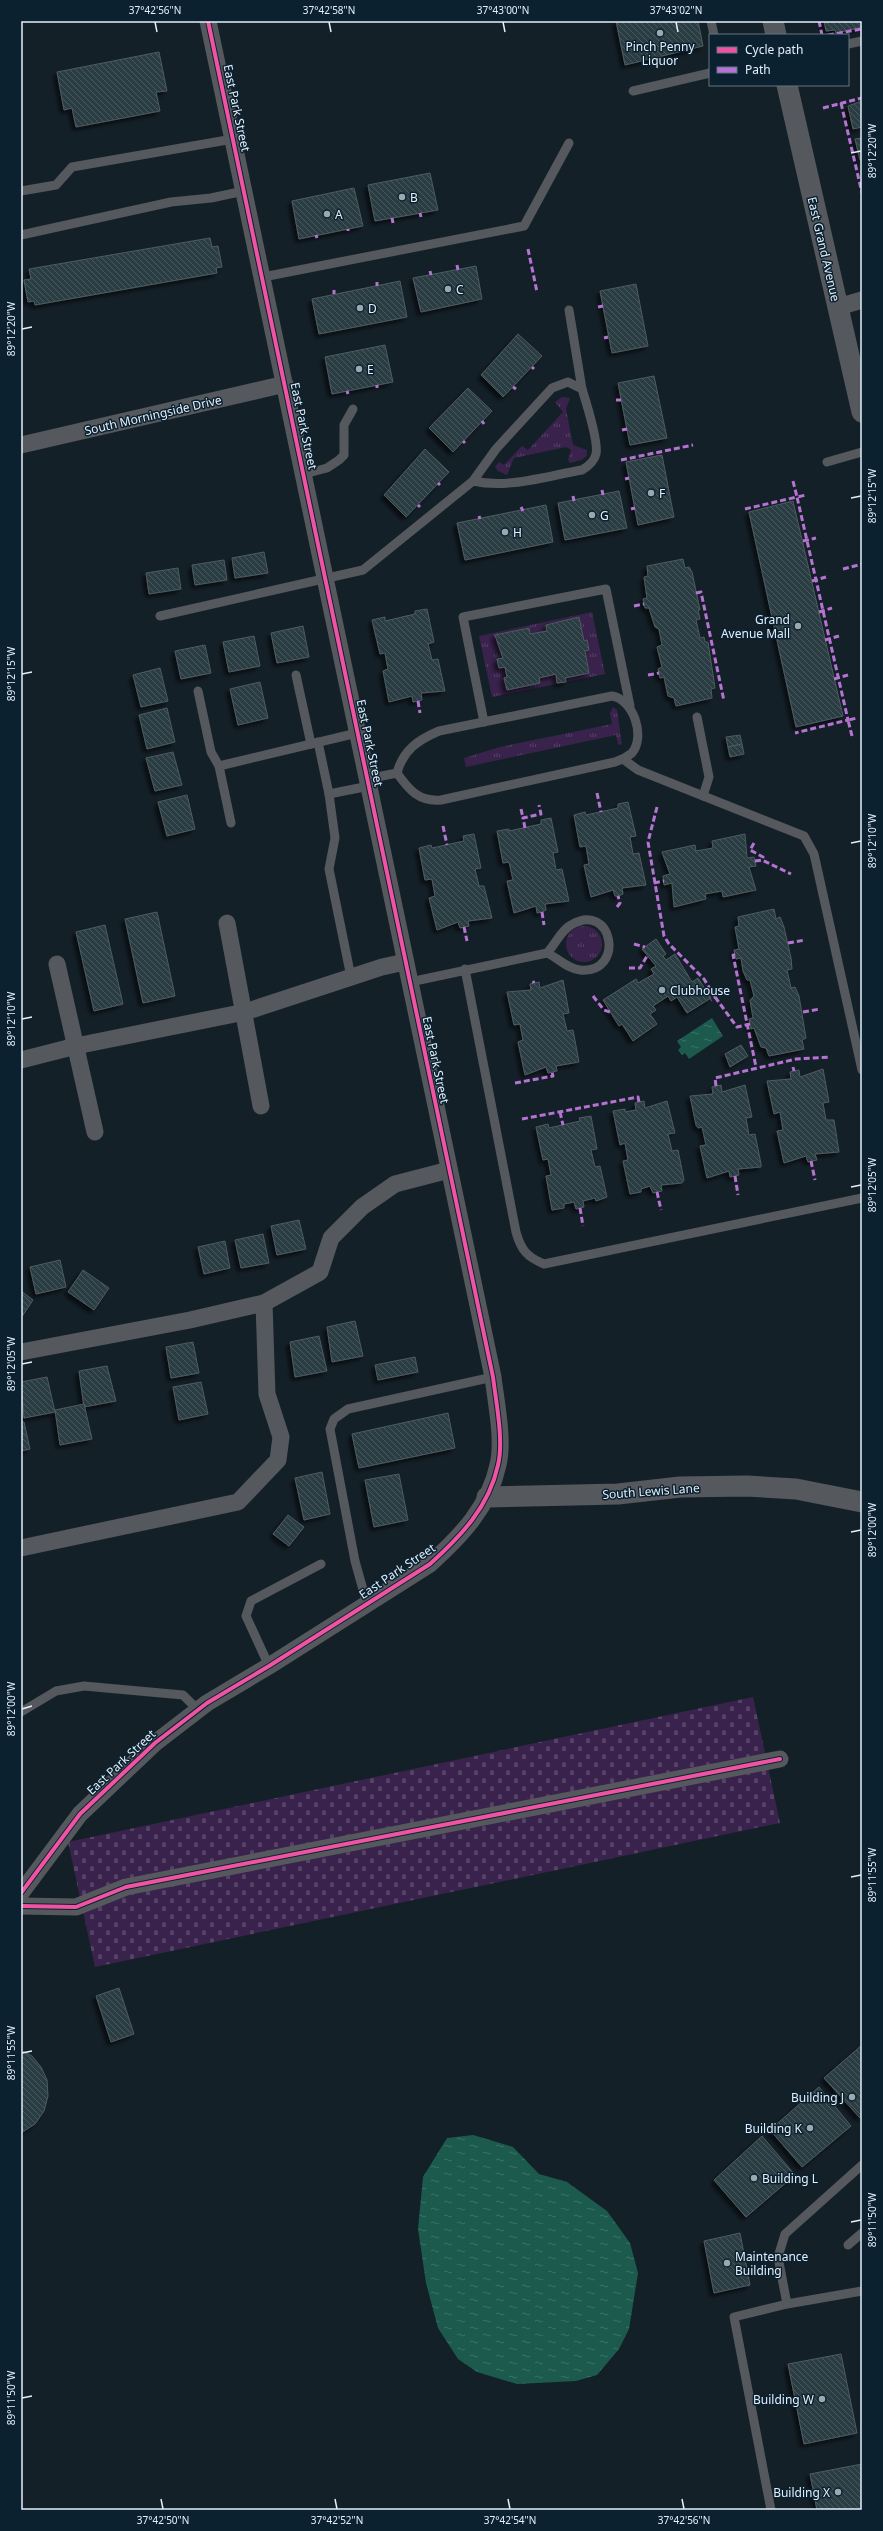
<svg xmlns="http://www.w3.org/2000/svg" width="883" height="2531" font-family="'Noto Sans',sans-serif">
<defs>
<pattern id="grass-tufts" width="24" height="20" patternUnits="userSpaceOnUse"><rect width="24" height="20" fill="#39224c"/><path d="M3 7l-1-3M5 7V3M7 7l1-3M15 17l-1-3M17 17v-4M19 17l1-3" fill="none" stroke="#564267"/></pattern>
<pattern id="cemetery-stones" width="16" height="16" patternUnits="userSpaceOnUse"><rect width="16" height="16" fill="#39224c"/><path d="M2 7V4a2 2 0 0 1 4 0v3zM10 15v-3a2 2 0 0 1 4 0v3z" fill="#564267"/></pattern>
<pattern id="water-ripples" width="26" height="14" patternUnits="userSpaceOnUse"><rect width="26" height="14" fill="#1c5a4d"/><path d="M2 4q2-2 4 0t4 0M15 11q2-2 4 0t4 0" fill="none" stroke="#3d7268"/></pattern>
<pattern id="building-back-hatch" width="6" height="6" patternUnits="userSpaceOnUse"><rect width="6" height="6" fill="#293d43"/><path d="M-1 5l2 2M0 0l6 6M5-1l2 2" fill="none" stroke="#48595f"/></pattern>
<filter id="shadow"><feDropShadow dx="-3.5" dy="3.5" stdDeviation="2" flood-color="#0009"/></filter>
</defs>
<rect width="100%" height="100%" fill="#142028"/>
<g fill="url(#grass-tufts)" fill-rule="evenodd">
<polygon points="562,397 570,398 566,409 573,445 587,450 587,456 581,460 570,463 568,460 571,450 566,447 514,458 507,475 498,471 495,467 499,462 504,465 522,446 528,450 563,412 555,402"/>
<path d="M 592,612 L 605,674 L 492,697 L 479,636 ZM 579,618 L 584,641 L 587,640 L 589,650 L 585,651 L 589,672 L 565,678 L 566,682 L 558,683 L 556,674 L 539,678 L 540,683 L 507,690 L 504,679 L 507,677 L 505,667 L 499,668 L 497,660 L 503,658 L 495,636 L 529,628 L 530,634 L 547,631 L 546,624 Z"/>
<polygon points="613,707 617,710 622,745 618,744 616,735 466,767 464,758 500,747 612,724 610,713"/>
<circle cx="584" cy="944" r="18"/>
</g>
<polygon fill="url(#cemetery-stones)" points="753,1697 780,1823 95,1967 68,1842"/>
<g fill="url(#water-ripples)">
<polygon points="712,1018 723,1036 689,1059 685,1053 682,1055 678,1050 681,1047 677,1041"/>
<polygon points="473,2135 513,2147 539,2174 567,2182 607,2211 630,2243 638,2273 629,2329 619,2349 597,2375 576,2381 517,2384 477,2372 458,2359 438,2328 426,2283 418,2229 423,2177 447,2138"/>
</g>
<g fill="url(#building-back-hatch)" stroke="#4f5b60" filter="url(#shadow)">
<polygon points="616,21 698,21 703,46 625,65"/>
<polygon points="824,21 862,21 862,27 836,33 835,30 826,31"/>
<polygon points="159,52 167,91 156,92 160,111 76,127 72,108 64,110 57,72"/>
<polygon points="862,101 862,127 853,129 848,106"/>
<polygon points="862,138 862,160 860,160 855,139"/>
<polygon points="430,173 438,210 375,221 368,185"/>
<polygon points="354,188 363,226 299,239 292,201"/>
<polygon points="210,238 212,247 218,246 222,267 216,268 217,273 35,305 34,301 28,302 24,280 31,279 29,269"/>
<polygon points="476,266 482,299 421,312 413,278"/>
<polygon points="400,281 407,317 319,334 312,299"/>
<polygon points="636,284 648,346 612,353 600,291"/>
<polygon points="518,334 542,356 503,397 481,375"/>
<polygon points="385,345 393,382 332,394 325,357"/>
<polygon points="654,376 667,438 630,445 618,383"/>
<polygon points="468,388 492,411 453,452 429,428"/>
<polygon points="425,449 449,472 406,517 384,495"/>
<polygon points="662,455 674,517 638,525 626,462"/>
<polygon points="619,491 627,528 565,540 558,503"/>
<polygon points="793,501 843,716 796,727 749,512"/>
<polygon points="546,505 553,542 465,560 457,523"/>
<polygon points="264,552 268,573 235,578 232,558"/>
<polygon points="683,559 685,568 689,567 692,572 700,610 698,610 700,619 696,620 700,638 704,637 705,642 708,642 715,688 711,689 712,698 676,706 674,698 668,696 664,677 660,678 658,669 662,667 657,647 662,645 659,629 655,627 649,608 645,608 643,599 647,598 644,577 648,576 647,566"/>
<polygon points="224,560 227,580 195,585 192,565"/>
<polygon points="178,568 181,589 149,594 146,573"/>
<polygon points="427,609 434,642 428,644 432,660 438,659 445,691 421,693 422,700 413,702 412,696 389,702 383,671 388,669 385,653 380,654 372,620 385,617 385,621 415,614 415,611"/>
<polygon points="579,617 584,641 587,640 589,650 585,651 589,673 565,678 566,682 557,683 556,674 539,678 540,683 507,690 504,678 507,677 505,667 499,668 498,664 497,659 503,658 495,635 529,628 530,634 547,631 546,625"/>
<polygon points="303,626 309,657 277,663 271,633"/>
<polygon points="254,636 260,666 229,672 223,642"/>
<polygon points="205,645 211,673 181,679 175,651"/>
<polygon points="160,668 168,701 141,707 133,675"/>
<polygon points="260,682 268,718 238,725 230,689"/>
<polygon points="167,708 175,742 147,749 139,715"/>
<polygon points="740,735 742,744 728,747 726,737"/>
<polygon points="742,744 744,754 730,757 728,747"/>
<polygon points="173,752 182,785 155,791 146,758"/>
<polygon points="187,795 195,829 167,836 158,802"/>
<polygon points="628,802 636,836 630,837 633,854 639,853 646,885 622,888 623,894 618,896 615,896 613,890 591,897 584,865 589,864 586,846 580,847 574,815 585,812 586,815 618,808 618,804"/>
<polygon points="551,818 558,852 553,853 556,870 562,869 569,901 545,904 546,910 542,912 537,913 536,906 514,913 507,881 513,880 509,862 503,863 497,831 509,829 509,831 541,824 541,820"/>
<polygon points="474,834 481,868 475,869 479,886 484,886 492,918 468,921 469,926 464,927 460,928 458,922 437,930 429,898 435,896 432,879 425,880 419,848 431,845 432,848 464,841 463,836"/>
<polygon points="745,834 747,858 754,857 756,866 749,867 756,890 723,897 722,891 705,894 706,899 674,907 672,883 664,885 663,876 670,874 662,852 695,845 696,851 713,848 712,841"/>
<polygon points="774,909 776,919 780,917 784,927 791,958 792,969 787,970 791,988 795,987 799,996 806,1038 802,1040 804,1049 769,1056 766,1048 761,1047 754,1028 751,1029 749,1019 753,1018 750,1000 754,996 750,980 747,980 743,971 741,958 736,959 734,950 739,949 735,927 739,926 738,917"/>
<polygon points="157,912 175,996 143,1003 125,919"/>
<polygon points="105,925 123,1004 94,1011 76,932"/>
<polygon points="656,939 666,954 663,956 666,960 675,954 692,982 698,978 711,998 687,1013 677,997 671,1001 668,996 653,1006 656,1010 650,1014 657,1024 633,1041 622,1024 619,1026 603,1000 636,979 638,983 654,974 651,969 656,966 642,949"/>
<polygon points="563,980 569,1013 563,1014 567,1031 573,1030 579,1062 556,1066 557,1071 548,1073 546,1067 525,1075 518,1042 523,1040 520,1024 514,1025 507,992 531,990 530,984 539,982 540,988"/>
<polygon points="741,1045 748,1056 730,1067 725,1054"/>
<polygon points="823,1069 829,1102 823,1103 826,1120 834,1120 839,1152 815,1154 817,1160 808,1162 806,1156 784,1163 777,1131 783,1130 780,1112 774,1114 767,1081 791,1079 790,1072 799,1070 800,1077"/>
<polygon points="721,1085 722,1092 745,1085 752,1117 746,1118 749,1135 755,1134 761,1164 761,1167 738,1169 739,1175 730,1177 729,1171 707,1178 700,1146 706,1145 702,1127 698,1128 696,1125 690,1096 713,1094 712,1087"/>
<polygon points="644,1101 645,1108 667,1101 675,1133 668,1134 672,1151 678,1150 684,1180 682,1183 661,1185 662,1191 657,1192 653,1193 650,1186 641,1189 641,1192 630,1194 623,1161 628,1160 625,1143 620,1145 613,1111 625,1109 625,1112 636,1110 635,1103"/>
<polygon points="591,1116 597,1149 591,1150 595,1167 600,1166 607,1197 596,1201 595,1198 583,1201 584,1207 576,1209 574,1202 564,1204 564,1208 552,1210 546,1176 551,1175 548,1159 543,1160 536,1127 548,1124 549,1128 580,1121 579,1118"/>
<polygon points="299,1220 306,1249 277,1255 271,1226"/>
<polygon points="263,1234 269,1263 241,1268 235,1240"/>
<polygon points="225,1241 230,1268 204,1274 198,1247"/>
<polygon points="60,1260 66,1287 36,1294 30,1267"/>
<polygon points="83,1270 109,1288 94,1310 68,1292"/>
<polygon points="21,1291 33,1300 21,1318"/>
<polygon points="355,1321 363,1356 332,1362 327,1327"/>
<polygon points="319,1336 327,1371 295,1377 290,1342"/>
<polygon points="193,1342 199,1373 171,1378 166,1347"/>
<polygon points="415,1357 418,1372 378,1380 375,1365"/>
<polygon points="107,1366 116,1401 84,1407 79,1371"/>
<polygon points="47,1377 55,1412 24,1418 21,1382"/>
<polygon points="201,1382 208,1414 179,1420 173,1387"/>
<polygon points="84,1404 92,1439 60,1445 55,1410"/>
<polygon points="448,1413 455,1448 359,1468 352,1434"/>
<polygon points="24,1422 30,1449 21,1451 21,1423"/>
<polygon points="322,1472 330,1514 304,1520 295,1478"/>
<polygon points="399,1474 408,1520 374,1527 365,1480"/>
<polygon points="288,1515 304,1527 289,1546 273,1534"/>
<polygon points="119,1988 134,2034 111,2042 96,1996"/>
<polygon points="862,2045 862,2117 860,2118 824,2078"/>
<polygon points="21,2050 32,2056 41,2067 47,2080 48,2096 44,2111 35,2124 21,2133"/>
<polygon points="819,2087 851,2126 802,2167 770,2130"/>
<polygon points="762,2136 795,2175 746,2217 714,2180"/>
<polygon points="740,2233 750,2285 714,2293 704,2241"/>
<polygon points="841,2354 857,2433 804,2444 788,2364"/>
<polygon points="862,2464 862,2510 817,2510 810,2474"/>
</g>
<g fill="none" stroke-linecap="round" stroke-linejoin="round">
<g stroke="#55585d" stroke-width="9">
<polyline points="711,21 714,35"/>
<polyline points="848,44 862,41"/>
<polyline points="633,91 710,73"/>
<polyline points="21,191 56,185 72,167 233,139"/>
<polyline points="21,235 171,202 211,198 244,191"/>
<polyline points="263,277 524,226 569,143"/>
<polyline points="569,310 582,389"/>
<polyline points="827,462 862,452"/>
<polyline points="304,474 327,468 339,460 344,455 344,425 353,409"/>
<path d="M 160,616 L 363,570 L 473,481 L 496,449 L 552,388 L 568,382 L 582,389 C 586,402 599,442 596,454 C 594,462 589,466 582,470 C 547,476 508,489 473,481"/>
<polyline points="296,675 311,744"/>
<polyline points="198,691 211,752 219,766"/>
<polyline points="697,717 709,777 703,796"/>
<polyline points="484,722 463,617 606,589 630,706"/>
<polyline points="318,742 329,794"/>
<polyline points="623,759 638,770 804,836 814,854 862,1070"/>
<path d="M 367,779 L 397,773 C 403,750 418,740 439,731 L 612,696 C 633,699 646,736 632,753 C 627,757 621,760 615,762 L 441,800 C 419,802 409,790 397,773"/>
<polyline points="231,823 219,766 357,733"/>
<path d="M 465,969 L 516,1232 C 521,1250 527,1257 544,1264 L 862,1198"/>
<polyline points="351,977 329,869 335,838 329,794 369,786"/>
<path d="M 410,982 L 547,953 C 558,958 568,969 580,970 C 626,974 613,900 571,925 C 560,931 556,944 547,953"/>
<polyline points="367,1604 355,1561 330,1429 334,1419 348,1409 493,1377"/>
<polyline points="269,1666 246,1616 251,1601 321,1564"/>
<polyline points="21,1712 56,1691 84,1686 183,1695 198,1710"/>
<polyline points="862,2165 785,2234 778,2257 787,2304 862,2291"/>
<polyline points="848,2245 862,2233"/>
<polyline points="771,2510 734,2317 787,2304"/>
</g>
<g stroke="#55585d" stroke-width="17">
<polyline points="838,307 862,300"/>
<polyline points="21,445 285,384"/>
<polyline points="227,923 261,1106"/>
<polyline points="57,964 95,1132"/>
<polyline points="21,1060 76,1046 245,1012 382,967 405,962"/>
<polyline points="21,1352 190,1320 264,1303 320,1272 331,1238 362,1207 395,1184 449,1170"/>
<polyline points="21,1548 238,1502 278,1460 281,1437 267,1394 264,1303"/>
<path d="M 21,1893 L 80,1814 L 155,1743 L 207,1703 L 269,1666 L 430,1564 C 461,1536 489,1507 498,1465 C 504,1441 496,1402 493,1377 L 208,21"/>
<polyline points="21,1906 76,1907 126,1887 780,1759"/>
</g>
<g stroke="#55585d" stroke-width="21">
<polyline points="773,21 776,35"/>
<polyline points="787,85 862,412"/>
<polyline points="487,1497 618,1494 680,1487 747,1486 796,1489 862,1502"/>
</g>
<g stroke="#b673d3" stroke-width="3" stroke-dasharray="6 3" stroke-linecap="butt">
<polyline points="819,21 822,35"/>
<polyline points="828,35 862,29"/>
<polyline points="841,103 862,193"/>
<polyline points="823,108 862,98"/>
<polyline points="420,213 421,217"/>
<polyline points="392,218 393,223"/>
<polyline points="348,229 348,231"/>
<polyline points="316,235 317,238"/>
<polyline points="528,249 537,292"/>
<polyline points="457,265 458,270"/>
<polyline points="430,271 431,275"/>
<polyline points="377,282 377,286"/>
<polyline points="334,290 334,294"/>
<polyline points="598,307 603,306"/>
<polyline points="604,338 608,337"/>
<polyline points="532,367 534,369"/>
<polyline points="377,385 377,388"/>
<polyline points="513,387 516,389"/>
<polyline points="347,391 348,394"/>
<polyline points="616,400 621,400"/>
<polyline points="482,421 484,424"/>
<polyline points="622,430 627,429"/>
<polyline points="463,441 465,443"/>
<polyline points="621,460 693,445"/>
<polyline points="625,479 629,478"/>
<polyline points="793,481 797,497 806,495"/>
<polyline points="438,483 440,485"/>
<polyline points="602,490 603,495"/>
<polyline points="573,496 574,501"/>
<polyline points="418,505 420,507"/>
<polyline points="521,507 523,511"/>
<polyline points="631,509 635,508"/>
<polyline points="745,509 797,497 848,720 795,733"/>
<polyline points="479,516 480,519"/>
<polyline points="803,541 816,538"/>
<polyline points="843,569 862,564"/>
<polyline points="812,581 826,577"/>
<polyline points="696,593 701,592 724,701"/>
<polyline points="634,606 644,604"/>
<polyline points="819,612 832,608"/>
<polyline points="825,640 839,636"/>
<polyline points="648,675 659,673"/>
<polyline points="834,679 848,675"/>
<polyline points="418,701 420,713"/>
<polyline points="852,736 848,720 857,718"/>
<polyline points="597,793 601,812"/>
<polyline points="657,807 648,842 664,936 669,944 704,979 715,997 711,1000"/>
<polyline points="521,809 523,818"/>
<polyline points="443,826 447,845"/>
<polyline points="525,828 523,818 541,814 539,805"/>
<polyline points="754,843 750,850 763,857 762,860"/>
<polyline points="755,861 762,860 791,874"/>
<polyline points="654,883 664,881"/>
<polyline points="617,907 620,903 618,896"/>
<polyline points="542,912 544,925"/>
<polyline points="464,927 467,941"/>
<polyline points="788,943 805,940"/>
<polyline points="634,944 645,947"/>
<polyline points="735,955 733,955 756,1067"/>
<polyline points="629,968 640,968 647,956"/>
<polyline points="533,981 534,983"/>
<polyline points="593,996 604,1010 610,1012"/>
<polyline points="715,997 737,1027 750,1024"/>
<polyline points="803,1012 820,1009"/>
<polyline points="793,1067 794,1071"/>
<polyline points="515,1083 553,1076 552,1072"/>
<polyline points="716,1086 715,1078 796,1059 830,1057"/>
<polyline points="560,1112 563,1125"/>
<polyline points="522,1119 638,1097 639,1102"/>
<polyline points="811,1161 815,1180"/>
<polyline points="735,1176 738,1195"/>
<polyline points="657,1192 661,1210"/>
<polyline points="580,1208 583,1226"/>
</g>
<defs>
<g id="cycleway">
<path d="M 21,1893 L 80,1814 L 155,1743 L 207,1703 L 269,1666 L 430,1564 C 461,1536 489,1507 498,1465 C 504,1441 496,1402 493,1377 L 208,21"/>
<polyline points="21,1906 76,1907 126,1887 780,1759"/>
</g>
</defs>
<use href="#cycleway" stroke="#0c2130" stroke-width="6"/>
<use href="#cycleway" stroke="#f153a3" stroke-width="4"/>
</g>
<path fill="none" stroke="#e3f0fb" stroke-width="1.5" d="M 155,22 L 157,32M 329,22 L 331,32M 503,22 L 505,32M 676,22 L 678,32M 851,153 L 861,151M 22,329 L 32,327M 851,498 L 861,496M 22,674 L 32,672M 851,843 L 861,841M 22,1019 L 32,1017M 851,1187 L 861,1185M 22,1364 L 32,1362M 851,1532 L 861,1530M 22,1709 L 32,1706M 851,1877 L 861,1875M 22,2053 L 32,2051M 851,2222 L 861,2220M 22,2398 L 32,2396M 161,2499 L 163,2509M 335,2499 L 337,2509M 508,2499 L 510,2509M 682,2499 L 684,2509"/>
<g fill="#9ba7b1" stroke="#0c2130" stroke-width="1.5">
<circle cx="660" cy="33" r="4"/>
<circle cx="402" cy="197" r="4"/>
<circle cx="327" cy="214" r="4"/>
<circle cx="448" cy="289" r="4"/>
<circle cx="360" cy="308" r="4"/>
<circle cx="359" cy="369" r="4"/>
<circle cx="651" cy="493" r="4"/>
<circle cx="592" cy="515" r="4"/>
<circle cx="505" cy="532" r="4"/>
<circle cx="798" cy="626" r="4"/>
<circle cx="662" cy="990" r="4"/>
<circle cx="852" cy="2097" r="4"/>
<circle cx="810" cy="2128" r="4"/>
<circle cx="754" cy="2178" r="4"/>
<circle cx="727" cy="2263" r="4"/>
<circle cx="822" cy="2399" r="4"/>
<circle cx="838" cy="2492" r="4"/>
</g>
<g text-anchor="middle" dominant-baseline="central" stroke-width="3" stroke-linejoin="round" paint-order="stroke">
<g font-size="12" fill="#e3f0fb" stroke="#0c2130" text-anchor="start">
<text x="660" y="46" text-anchor="middle">Pinch Penny<tspan x="660" dy="14">Liquor</tspan></text>
<text x="410" y="197">B</text>
<text x="335" y="214">A</text>
<text x="456" y="289">C</text>
<text x="368" y="308">D</text>
<text x="367" y="369">E</text>
<text x="659" y="493">F</text>
<text x="600" y="515">G</text>
<text x="513" y="532">H</text>
<text x="790" y="619" text-anchor="end">Grand<tspan x="790" dy="14">Avenue Mall</tspan></text>
<text x="670" y="990">Clubhouse</text>
<text x="844" y="2097" text-anchor="end">Building J</text>
<text x="802" y="2128" text-anchor="end">Building K</text>
<text x="762" y="2178">Building L</text>
<text x="735" y="2256">Maintenance<tspan x="735" dy="14">Building</tspan></text>
<text x="814" y="2399" text-anchor="end">Building W</text>
<text x="830" y="2492" text-anchor="end">Building X</text>
</g>
<g font-size="12" fill="#e3f0fb" stroke="#0c2130">
<text transform="translate(237 108) rotate(78)">East Park Street</text>
<text transform="translate(824 249) rotate(77)">East Grand Avenue</text>
<text transform="translate(153 415) rotate(-13)">South Morningside Drive</text>
<text transform="translate(304 426) rotate(78)">East Park Street</text>
<text transform="translate(370 743) rotate(78)">East Park Street</text>
<text transform="translate(436 1060) rotate(78)">East Park Street</text>
<text transform="translate(651 1491) rotate(-4)">South Lewis Lane</text>
<text transform="translate(397 1571) rotate(-34)">East Park Street</text>
<text transform="translate(121 1762) rotate(-43)">East Park Street</text>
</g>
</g>
<rect width="883" height="2531" fill="none" stroke="#0c2130" stroke-width="44"/>
<rect x="709" y="34" width="140" height="52" fill="#0c2130" stroke="#627481"/>
<rect x="717" y="47" width="20" height="6" fill="#f153a3" stroke="#627481"/>
<text x="745" y="54" font-size="12" fill="#e3f0fb">Cycle path</text>
<rect x="717" y="67" width="20" height="6" fill="#b673d3" stroke="#627481"/>
<text x="745" y="74" font-size="12" fill="#e3f0fb">Path</text>
<rect x="22" y="22" width="839" height="2487" fill="none" stroke="#e3f0fb" stroke-width="1.5"/>
<g font-size="10" text-anchor="middle" fill="#e3f0fb">
<text x="155" y="14">37°42'56"N</text>
<text x="329" y="14">37°42'58"N</text>
<text x="503" y="14">37°43'00"N</text>
<text x="676" y="14">37°43'02"N</text>
<text transform="translate(872 151) rotate(-90)" y="4">89°12'20"W</text>
<text transform="translate(11 329) rotate(-90)" y="4">89°12'20"W</text>
<text transform="translate(872 496) rotate(-90)" y="4">89°12'15"W</text>
<text transform="translate(11 674) rotate(-90)" y="4">89°12'15"W</text>
<text transform="translate(872 841) rotate(-90)" y="4">89°12'10"W</text>
<text transform="translate(11 1019) rotate(-90)" y="4">89°12'10"W</text>
<text transform="translate(872 1185) rotate(-90)" y="4">89°12'05"W</text>
<text transform="translate(11 1364) rotate(-90)" y="4">89°12'05"W</text>
<text transform="translate(872 1530) rotate(-90)" y="4">89°12'00"W</text>
<text transform="translate(11 1709) rotate(-90)" y="4">89°12'00"W</text>
<text transform="translate(872 1875) rotate(-90)" y="4">89°11'55"W</text>
<text transform="translate(11 2053) rotate(-90)" y="4">89°11'55"W</text>
<text transform="translate(872 2220) rotate(-90)" y="4">89°11'50"W</text>
<text transform="translate(11 2398) rotate(-90)" y="4">89°11'50"W</text>
<text x="163" y="2524">37°42'50"N</text>
<text x="337" y="2524">37°42'52"N</text>
<text x="510" y="2524">37°42'54"N</text>
<text x="684" y="2524">37°42'56"N</text>
</g>
</svg>
